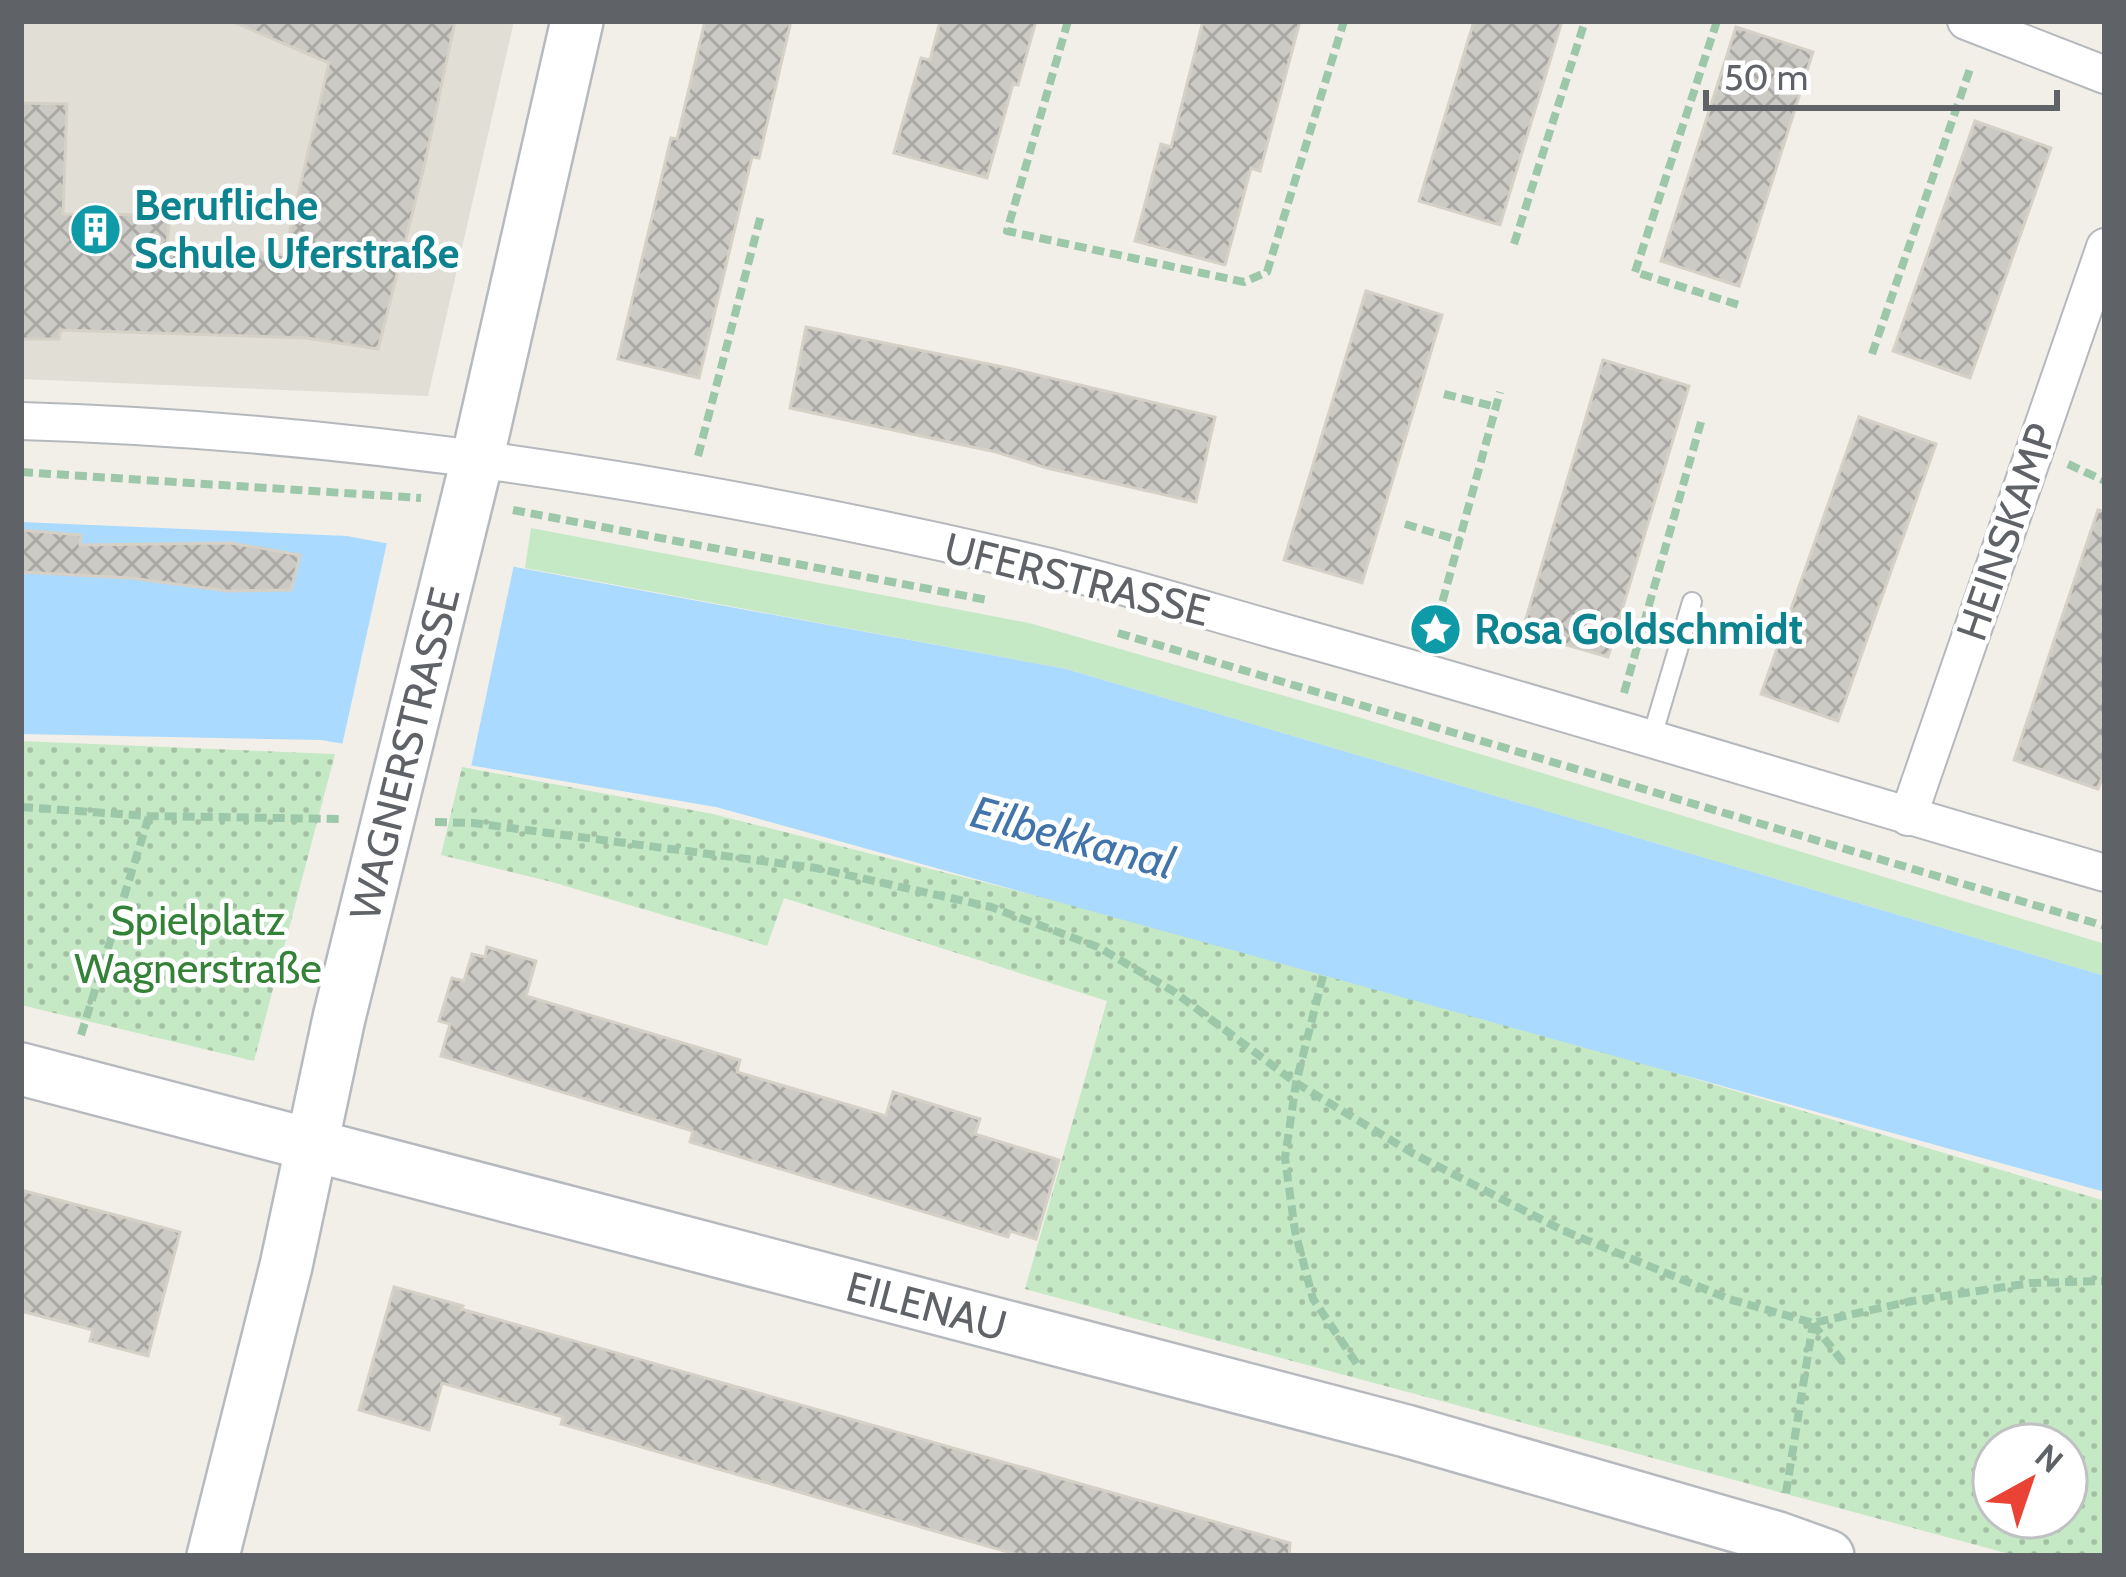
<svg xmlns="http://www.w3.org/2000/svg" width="2126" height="1577" font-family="Cabin,sans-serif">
<defs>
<pattern id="park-dots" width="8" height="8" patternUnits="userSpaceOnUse" patternTransform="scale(3)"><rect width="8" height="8" fill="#c5e8c5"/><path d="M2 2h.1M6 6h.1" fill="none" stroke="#a3c0a4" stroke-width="1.8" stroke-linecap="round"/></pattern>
<pattern id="building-cross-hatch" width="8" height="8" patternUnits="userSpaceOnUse" patternTransform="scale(3)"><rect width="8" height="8" fill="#cccac5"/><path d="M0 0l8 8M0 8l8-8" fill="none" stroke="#a9a8a4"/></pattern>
</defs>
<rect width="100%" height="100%" fill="#f1efe8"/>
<polygon fill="#e1ded6" points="21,21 514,21 428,396 21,379"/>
<polygon fill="#c5e8c5" points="531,528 1029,623 1358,717 2105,944 2105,976 1066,669 525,568"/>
<g fill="url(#park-dots)" fill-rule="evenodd">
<polygon points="21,741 335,754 254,1061 21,1005"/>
<path d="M 462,767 L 713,814 L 1323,968 L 2105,1201 L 2105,1556 L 2017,1556 L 1025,1289 L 1107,1001 L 784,898 L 767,946 L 552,882 L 441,855 ZM 1994,1445 L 2066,1445 L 2066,1517 L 1994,1517 Z"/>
</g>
<polygon fill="#aadaff" points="21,522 347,536 1066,669 2105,976 2105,1192 716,807 321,740 21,734"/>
<polygon fill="#f1efe8" points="388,538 515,560 471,767 341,750"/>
<g fill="url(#building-cross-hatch)" stroke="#d6d1c6" stroke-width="3">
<polygon points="231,21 455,21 425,163 378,349 307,338 61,330 59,339 21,339 21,103 67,104 63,214 170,215 167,244 284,255 329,63"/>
<polygon points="705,21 791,21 759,158 752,157 699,378 618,359 671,138 677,139"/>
<polygon points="940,21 1036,21 1018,85 1013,84 987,178 894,153 921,58 930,60"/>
<polygon points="1203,21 1300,21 1260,171 1251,168 1225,265 1135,241 1161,144 1171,147"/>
<polygon points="1474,21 1562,21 1500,225 1419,201"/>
<polygon points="1736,27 1813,52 1739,286 1661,261"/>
<polygon points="1975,121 2051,148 1970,378 1893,351"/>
<polygon points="1366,291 1442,315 1362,583 1284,560"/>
<polygon points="806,327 1013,369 1215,417 1196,502 1047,468 996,452 790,408"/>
<polygon points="1603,360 1689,386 1608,657 1522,632"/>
<polygon points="1859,417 1936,444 1838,721 1761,694"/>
<polygon points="2098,510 2105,511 2105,769 2098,789 2014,760"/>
<polygon points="21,530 81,535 80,545 231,543 300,555 291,590 228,591 131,578 21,572"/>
<polygon points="487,947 536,961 526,996 740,1060 737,1072 886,1116 893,1092 980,1119 975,1134 1059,1160 1036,1239 1010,1231 1008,1237 690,1142 693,1131 441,1056 450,1024 439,1021 452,978 464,981 472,954 485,957"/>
<polygon points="21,1190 180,1232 148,1356 90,1341 93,1330 21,1311"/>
<polygon points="394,1287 463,1306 461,1309 1290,1543 1289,1556 1022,1556 561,1424 563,1417 442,1383 429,1430 359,1410"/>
</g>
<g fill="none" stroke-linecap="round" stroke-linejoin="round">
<defs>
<polyline id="lane" points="1651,740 1692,602"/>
<g id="street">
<polyline points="1966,21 2105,75"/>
<path d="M 21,421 C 364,431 707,486 1041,565 C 1128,586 1214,613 1300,637 C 1569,712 1837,796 2105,873"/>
<polyline points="1908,817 2105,247"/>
</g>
<g id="secondary">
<path id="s1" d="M 21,1069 L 1406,1431 L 1778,1538 L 1828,1556"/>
<path id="s2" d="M 213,1556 L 286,1266 L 339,1018 L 477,460 L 577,21"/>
</g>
</defs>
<use href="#lane" stroke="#b5b8bc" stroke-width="22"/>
<use href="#street" stroke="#b5b8bc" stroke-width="40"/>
<use href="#secondary" stroke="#b6babf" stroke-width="56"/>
<g stroke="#9cc7a9" stroke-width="8" stroke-dasharray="12 6" stroke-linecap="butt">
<polyline points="1068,21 1007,231 1244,282 1267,272 1344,21"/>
<polyline points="1717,21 1635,272 1739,305"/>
<polyline points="1514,244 1585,21"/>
<polyline points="1872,354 1971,66"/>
<polyline points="1444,394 1496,407"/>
<polyline points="698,456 761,215"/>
<polyline points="2068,464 2105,481"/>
<polyline points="21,472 421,498"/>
<polyline points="513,510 987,600"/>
<polyline points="1405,524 1461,541"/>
<polyline points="1118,633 2105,926"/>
<polyline points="1433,636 1500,392"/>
<polyline points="1624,693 1701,422"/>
<polyline points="21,807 149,816 342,819"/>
<polyline points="435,822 473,823 816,868 991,907 1098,947 1173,991 1296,1083 1414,1154 1562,1230 1729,1299 1813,1323 1912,1301 2031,1283 2105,1281"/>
<polyline points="1323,976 1296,1083 1285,1158 1295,1231 1313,1299 1359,1367"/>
<polyline points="81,1035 149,816"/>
<polyline points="1813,1324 1846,1366"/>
<polyline points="1786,1493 1813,1323"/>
</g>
<use href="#lane" stroke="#fff" stroke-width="18"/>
<use href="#street" stroke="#fff" stroke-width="36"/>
<use href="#secondary" stroke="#fff" stroke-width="51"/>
</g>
<defs>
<symbol id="building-disc" viewBox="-11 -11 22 22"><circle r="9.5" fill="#0f9aa8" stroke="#fff"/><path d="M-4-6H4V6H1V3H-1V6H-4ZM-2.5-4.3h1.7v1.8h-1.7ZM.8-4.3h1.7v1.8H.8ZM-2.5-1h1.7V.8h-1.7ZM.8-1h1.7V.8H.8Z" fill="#fff"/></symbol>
<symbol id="sight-disc" viewBox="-11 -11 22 22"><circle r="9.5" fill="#0f9aa8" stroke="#fff"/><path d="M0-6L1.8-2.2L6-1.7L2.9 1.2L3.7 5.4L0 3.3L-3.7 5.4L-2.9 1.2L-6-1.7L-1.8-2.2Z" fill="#fff"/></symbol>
</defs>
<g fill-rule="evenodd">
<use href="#building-disc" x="66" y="200" width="59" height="59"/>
<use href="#sight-disc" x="1406" y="600" width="59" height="59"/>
</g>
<g text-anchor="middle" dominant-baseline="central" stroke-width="9" stroke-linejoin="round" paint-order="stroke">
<g font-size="42" font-weight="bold" fill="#0d838f" stroke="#fff" text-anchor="start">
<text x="134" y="205">Berufliche<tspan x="134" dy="48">Schule Uferstraße</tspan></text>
<text x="1474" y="629">Rosa Goldschmidt</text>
</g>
<g font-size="42" fill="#5f6368" stroke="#fff">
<text transform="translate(2006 532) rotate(-71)">HEINSKAMP</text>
<text transform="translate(1077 579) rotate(14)">UFERSTRASSE</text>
<text stroke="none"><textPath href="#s2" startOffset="825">WAGNERSTRASSE</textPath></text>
<text stroke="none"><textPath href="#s1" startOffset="936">EILENAU</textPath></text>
</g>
<g font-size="42" fill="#348238" stroke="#fff">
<text x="198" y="920">Spielplatz<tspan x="198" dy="48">Wagnerstraße</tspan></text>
</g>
<g font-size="45" font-style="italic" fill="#4174aa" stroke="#fff">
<text transform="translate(1073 837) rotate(15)">Eilbekkanal</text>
</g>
</g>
<rect width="2126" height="1577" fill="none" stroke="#5f6368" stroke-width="48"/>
<g transform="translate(2030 1481) rotate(40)"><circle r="57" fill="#ffffff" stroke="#bfc1c3" stroke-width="3"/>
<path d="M0-9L21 45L0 30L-21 45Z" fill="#ea4335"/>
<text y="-18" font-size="33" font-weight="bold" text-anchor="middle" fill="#5f6368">N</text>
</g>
<path d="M1706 90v18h351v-18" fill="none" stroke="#5f6368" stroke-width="6"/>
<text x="1724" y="90" font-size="36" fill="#5f6368" stroke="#ffffff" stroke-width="9" paint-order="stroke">50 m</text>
</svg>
